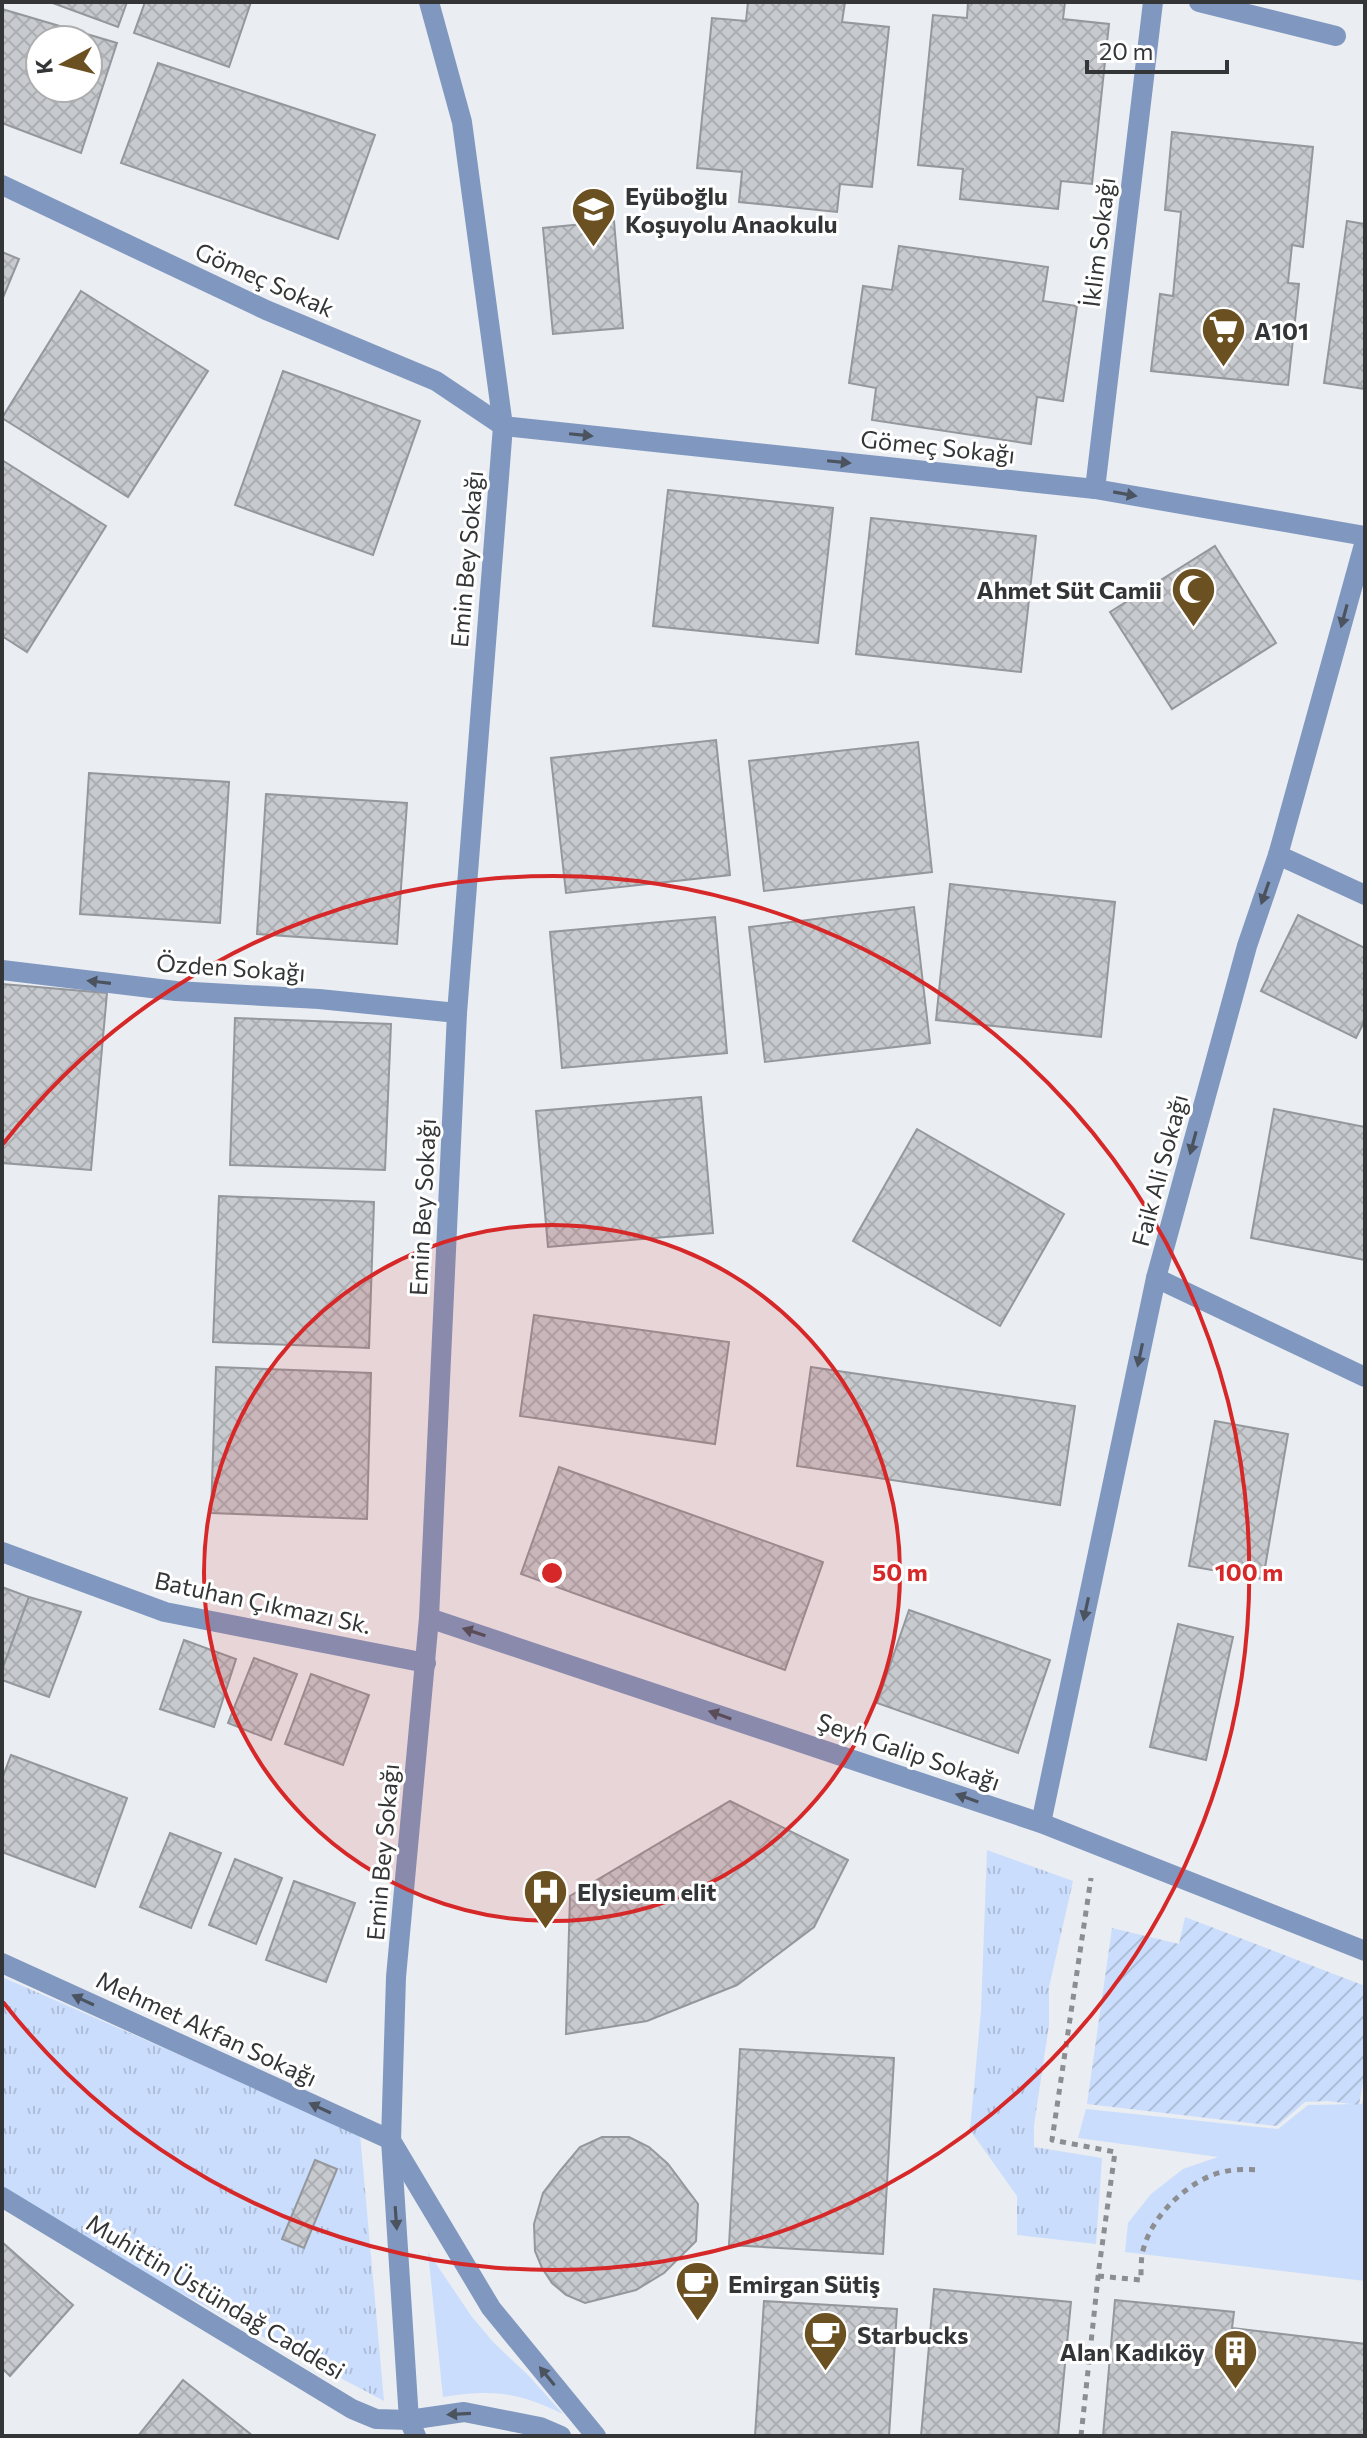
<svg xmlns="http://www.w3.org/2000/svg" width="1367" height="2438" font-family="Commissioner,sans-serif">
<defs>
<pattern id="park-tufts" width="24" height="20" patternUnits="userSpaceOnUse" patternTransform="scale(2)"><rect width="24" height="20" fill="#caddfc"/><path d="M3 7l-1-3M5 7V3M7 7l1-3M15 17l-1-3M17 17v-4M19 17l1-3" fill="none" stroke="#aebed9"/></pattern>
<pattern id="garden-furrows" width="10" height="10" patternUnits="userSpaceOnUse" patternTransform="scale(2)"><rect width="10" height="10" fill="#caddfc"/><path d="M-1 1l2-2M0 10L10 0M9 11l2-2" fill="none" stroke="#aebed9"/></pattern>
<pattern id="building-cross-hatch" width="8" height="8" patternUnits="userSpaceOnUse" patternTransform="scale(2)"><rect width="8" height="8" fill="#c7cace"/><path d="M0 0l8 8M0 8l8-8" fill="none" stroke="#acaeb2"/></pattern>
</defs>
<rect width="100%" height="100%" fill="#eaedf1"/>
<g fill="#caddfc">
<polygon points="1365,2089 1365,2281 1125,2252 1128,2223 1151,2194 1183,2169 1218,2157 1078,2138 1086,2109 1278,2129 1308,2105 1362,2104"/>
<path d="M 428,2252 L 472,2317 L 494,2343 L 529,2376 L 563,2414 C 518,2392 493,2389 443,2397 Z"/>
</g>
<g fill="url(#park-tufts)">
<polygon points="987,1850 1073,1881 1049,1987 1049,2025 1034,2125 1034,2147 1102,2158 1096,2244 1017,2235 1017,2196 970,2130 981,2011"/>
<polygon points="2,1977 360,2134 384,2401 2,2198"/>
</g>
<polygon fill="url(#garden-furrows)" points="1185,1917 1365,1986 1365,2071 1359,2105 1328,2101 1305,2102 1277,2126 1087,2104 1112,1928 1179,1944"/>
<g fill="url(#building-cross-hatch)" stroke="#94979b" stroke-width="2" fill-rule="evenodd">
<polygon points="50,2 127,2 118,27"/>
<polygon points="145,2 251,2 229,67 134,33"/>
<polygon points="748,2 845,2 842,22 889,27 872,187 840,184 837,212 739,202 742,172 697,168 712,18 746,21"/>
<polygon points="968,2 1065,2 1063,19 1109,24 1092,184 1061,181 1058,209 960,199 963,169 918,165 933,15 967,18"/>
<path d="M 2,9 L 117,43 L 81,153 L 2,123 ZM 40,40 L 88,40 L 88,88 L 40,88 Z"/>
<polygon points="158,63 375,135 338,239 121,163"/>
<polygon points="1172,132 1313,147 1303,247 1292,245 1288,283 1299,284 1288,385 1151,371 1160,294 1173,296 1181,212 1165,210"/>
<polygon points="614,221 623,328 553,334 543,228"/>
<polygon points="1347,221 1365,224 1365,389 1324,383"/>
<polygon points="899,246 1048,267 1043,301 1077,306 1063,401 1037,397 1031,444 872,420 876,388 849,383 863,286 892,290"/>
<polygon points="2,252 19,259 2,300"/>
<polygon points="81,291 208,371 128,497 2,418"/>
<polygon points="283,371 420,421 373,555 235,505"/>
<polygon points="2,460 106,526 27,652 2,636"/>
<polygon points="668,490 833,508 818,643 653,626"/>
<polygon points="871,518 1036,536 1021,672 856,654"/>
<polygon points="1215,546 1276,643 1172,709 1110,612"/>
<polygon points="716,740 730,875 566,893 551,758"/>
<polygon points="918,742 932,872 764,891 749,761"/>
<polygon points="89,773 229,782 220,923 80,914"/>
<polygon points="266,794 407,803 397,944 257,934"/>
<polygon points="950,884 1115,902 1101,1037 936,1020"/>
<polygon points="914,907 930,1043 765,1062 749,927"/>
<polygon points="1298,915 1365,948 1365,1020 1356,1038 1261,991"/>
<polygon points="715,917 727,1053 562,1068 550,932"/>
<polygon points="2,984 107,993 91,1170 2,1163"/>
<polygon points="235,1018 391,1024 385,1170 230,1165"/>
<polygon points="701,1097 713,1233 548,1247 536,1111"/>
<polygon points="1274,1109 1365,1127 1365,1260 1251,1238"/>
<polygon points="917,1129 1064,1214 1000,1326 853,1241"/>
<polygon points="219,1196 374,1202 369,1348 213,1342"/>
<polygon points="534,1315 729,1342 715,1444 520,1416"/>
<polygon points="216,1367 371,1373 367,1519 211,1513"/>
<polygon points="811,1367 1075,1406 1060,1505 797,1466"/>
<polygon points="1215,1421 1288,1434 1263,1579 1189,1566"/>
<polygon points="559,1467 823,1562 785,1670 521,1574"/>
<polygon points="2,1587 29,1597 2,1670"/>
<polygon points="29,1597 81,1612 49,1697 2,1680 2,1670"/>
<polygon points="909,1610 1050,1660 1018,1753 877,1703"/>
<polygon points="1178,1624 1233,1637 1206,1760 1150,1747"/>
<polygon points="184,1640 236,1659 214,1727 160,1709"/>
<polygon points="254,1658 297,1674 271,1740 228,1723"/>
<polygon points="311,1674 369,1695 343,1765 285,1744"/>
<polygon points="11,1755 127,1798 95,1887 2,1852 2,1779"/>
<polygon points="730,1801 848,1860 814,1927 737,1985 647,2021 566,2034 570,1896"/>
<polygon points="170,1833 221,1853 191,1928 140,1907"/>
<polygon points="235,1859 282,1878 256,1944 209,1925"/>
<polygon points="294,1881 355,1903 326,1982 266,1960"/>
<polygon points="740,2049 894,2058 883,2254 729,2245"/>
<polygon points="602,2137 629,2137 649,2147 668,2164 698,2204 696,2241 664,2273 636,2290 585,2303 566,2295 552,2283 542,2268 535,2251 534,2224 543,2193 560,2171 580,2147"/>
<polygon points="315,2160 337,2169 304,2248 282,2239"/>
<polygon points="2,2242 73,2305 10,2376 2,2368"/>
<polygon points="934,2289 1071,2302 1058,2436 921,2436"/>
<polygon points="1115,2300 1234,2312 1232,2328 1365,2344 1365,2436 1103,2436"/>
<polygon points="764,2301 897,2309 889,2436 755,2436"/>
<polygon points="183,2380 253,2436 138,2436"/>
</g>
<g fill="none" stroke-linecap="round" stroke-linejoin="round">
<g stroke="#8c8e91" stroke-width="5" stroke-dasharray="6 6" stroke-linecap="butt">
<path d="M 1098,2276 L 1141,2280 C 1141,2272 1141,2263 1142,2255 C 1148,2221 1180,2189 1210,2176 C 1226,2169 1243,2169 1260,2170"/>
<polyline points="1081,2436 1099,2268 1115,2152 1052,2140 1091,1878"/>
</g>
<g stroke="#8098c0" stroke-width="20">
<polyline points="1199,2 1336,36"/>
<polyline points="2,185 266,310 436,381 503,426 1095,489 1365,536"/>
<polyline points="1095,489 1153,2"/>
<polyline points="1278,855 1365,895"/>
<polyline points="2,970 176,991 319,999 457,1013"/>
<polyline points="1156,1278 1365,1377"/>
<polyline points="2,1552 165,1612 426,1663"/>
<polyline points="429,1618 1041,1823 1365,1951"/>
<polyline points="1041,1823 1156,1278 1247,946 1278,855 1365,541"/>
<polyline points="2,1963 391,2140"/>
<polyline points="393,2144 491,2308 596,2436"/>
<polyline points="2,2197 352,2409 376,2419 409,2420 464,2412 540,2427 561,2436"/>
<polyline points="416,2436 409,2420 391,2140 396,1977 429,1618 457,1013 503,426 462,122 429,2"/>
</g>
</g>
<defs><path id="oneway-solid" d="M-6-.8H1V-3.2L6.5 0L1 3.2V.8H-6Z" transform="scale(2)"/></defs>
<g fill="#4b535f">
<use href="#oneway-solid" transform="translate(581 435) rotate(6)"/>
<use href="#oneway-solid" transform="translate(839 462) rotate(6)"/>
<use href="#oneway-solid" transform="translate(1125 494) rotate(10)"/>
<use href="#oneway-solid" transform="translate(1344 616) rotate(105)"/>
<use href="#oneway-solid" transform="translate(1265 893) rotate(109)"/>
<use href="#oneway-solid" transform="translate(99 982) rotate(-173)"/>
<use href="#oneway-solid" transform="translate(1193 1143) rotate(105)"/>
<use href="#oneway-solid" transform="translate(1140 1355) rotate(102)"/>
<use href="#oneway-solid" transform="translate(1086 1609) rotate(102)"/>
<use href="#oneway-solid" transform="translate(474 1632) rotate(-162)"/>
<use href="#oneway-solid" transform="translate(720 1715) rotate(-161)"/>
<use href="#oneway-solid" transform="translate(967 1798) rotate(-161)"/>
<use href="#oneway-solid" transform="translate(83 2000) rotate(-155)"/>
<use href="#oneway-solid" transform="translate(320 2108) rotate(-155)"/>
<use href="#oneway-solid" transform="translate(396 2218) rotate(86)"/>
<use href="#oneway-solid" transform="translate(547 2376) rotate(-129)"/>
<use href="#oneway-solid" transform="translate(459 2414) rotate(177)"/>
</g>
<circle cx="552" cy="1573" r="348" fill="#d62828" fill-opacity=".12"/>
<g fill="none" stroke="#d62828" stroke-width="4">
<circle cx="552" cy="1573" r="348"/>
<path d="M3 1144A697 697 0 1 1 3 2002"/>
</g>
<defs>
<symbol id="school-pin" viewBox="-11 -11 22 30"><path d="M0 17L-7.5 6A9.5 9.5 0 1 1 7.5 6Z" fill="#6b5122" stroke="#fff"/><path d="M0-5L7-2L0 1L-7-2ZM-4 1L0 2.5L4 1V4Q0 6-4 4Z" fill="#fff"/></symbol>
<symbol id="supermarket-pin" viewBox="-11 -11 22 30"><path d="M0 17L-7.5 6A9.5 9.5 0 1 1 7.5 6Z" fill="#6b5122" stroke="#fff"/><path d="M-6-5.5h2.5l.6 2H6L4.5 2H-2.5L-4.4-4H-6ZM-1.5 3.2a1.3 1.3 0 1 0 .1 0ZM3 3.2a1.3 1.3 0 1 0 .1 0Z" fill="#fff"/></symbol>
<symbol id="mosque-pin" viewBox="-11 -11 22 30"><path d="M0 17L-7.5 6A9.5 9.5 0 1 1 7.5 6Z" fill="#6b5122" stroke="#fff"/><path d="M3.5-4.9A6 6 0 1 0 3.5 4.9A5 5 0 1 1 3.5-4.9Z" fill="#fff"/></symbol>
<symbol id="hospital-pin" viewBox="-11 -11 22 30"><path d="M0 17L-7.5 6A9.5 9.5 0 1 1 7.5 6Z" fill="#6b5122" stroke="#fff"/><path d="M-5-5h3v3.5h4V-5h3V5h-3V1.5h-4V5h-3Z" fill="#fff"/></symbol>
<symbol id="cafe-pin" viewBox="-11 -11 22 30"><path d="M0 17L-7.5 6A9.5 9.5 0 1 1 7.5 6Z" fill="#6b5122" stroke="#fff"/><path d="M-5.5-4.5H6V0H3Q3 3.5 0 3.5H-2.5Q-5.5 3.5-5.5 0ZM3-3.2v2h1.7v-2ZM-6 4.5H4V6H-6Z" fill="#fff"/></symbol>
<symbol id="building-pin" viewBox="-11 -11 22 30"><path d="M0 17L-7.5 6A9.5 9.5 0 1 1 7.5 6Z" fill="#6b5122" stroke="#fff"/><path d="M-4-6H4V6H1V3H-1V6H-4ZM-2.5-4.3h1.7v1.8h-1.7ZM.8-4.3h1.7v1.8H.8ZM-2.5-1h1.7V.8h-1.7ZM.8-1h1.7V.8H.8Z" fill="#fff"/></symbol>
</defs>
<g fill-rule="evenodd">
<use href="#school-pin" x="568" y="184" width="51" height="69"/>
<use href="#supermarket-pin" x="1198" y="304" width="51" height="69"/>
<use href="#mosque-pin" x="1168" y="564" width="51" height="69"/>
<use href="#hospital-pin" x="520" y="1866" width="51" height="69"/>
<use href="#cafe-pin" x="672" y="2258" width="51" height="69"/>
<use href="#cafe-pin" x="800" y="2308" width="51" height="69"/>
<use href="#building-pin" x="1210" y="2326" width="51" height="69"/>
</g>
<g text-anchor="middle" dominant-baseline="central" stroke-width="6" stroke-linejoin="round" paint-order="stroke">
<g font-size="24" font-weight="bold" fill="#343536" stroke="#fff" text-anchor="start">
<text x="625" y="195">Eyüboğlu<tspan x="625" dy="28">Koşuyolu Anaokulu</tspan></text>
<text x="1254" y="330">A101</text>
<text x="1162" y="589" text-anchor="end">Ahmet Süt Camii</text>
<text x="577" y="1891">Elysieum elit</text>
<text x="728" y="2283">Emirgan Sütiş</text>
<text x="857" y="2334">Starbucks</text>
<text x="1205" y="2351" text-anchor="end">Alan Kadıköy</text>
</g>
<g font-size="24" fill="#343536" stroke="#fff">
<text transform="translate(1098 242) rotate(-83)">İklim Sokağı</text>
<text transform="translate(265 279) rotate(24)">Gömeç Sokak</text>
<text transform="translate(938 446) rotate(6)">Gömeç Sokağı</text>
<text transform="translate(466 559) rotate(-85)">Emin Bey Sokağı</text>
<text transform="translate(231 967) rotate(4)">Özden Sokağı</text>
<text transform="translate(1159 1170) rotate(-75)">Faik Ali Sokağı</text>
<text transform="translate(422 1207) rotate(-87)">Emin Bey Sokağı</text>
<text transform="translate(263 1602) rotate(12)">Batuhan Çıkmazı Sk.</text>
<text transform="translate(909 1751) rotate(19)">Şeyh Galip Sokağı</text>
<text transform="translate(382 1852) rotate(-85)">Emin Bey Sokağı</text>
<text transform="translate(207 2028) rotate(25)">Mehmet Akfan Sokağı</text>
<text transform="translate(216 2296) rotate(31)">Muhittin Üstündağ Caddesi</text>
</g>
</g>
<circle cx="552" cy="1573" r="12" fill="#d62828" stroke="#fff" stroke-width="4"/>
<g font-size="24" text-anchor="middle" font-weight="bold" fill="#d62828" stroke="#fff" stroke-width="6" stroke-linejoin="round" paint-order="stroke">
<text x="900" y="1581">50 m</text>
<text x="1249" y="1581">100 m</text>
</g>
<rect width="1367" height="2438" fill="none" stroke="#343536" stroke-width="8"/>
<g transform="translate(64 64) rotate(263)"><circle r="38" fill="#ffffff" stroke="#aeaeaf" stroke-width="2"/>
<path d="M0-6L14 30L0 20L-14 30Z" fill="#6b5122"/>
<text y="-12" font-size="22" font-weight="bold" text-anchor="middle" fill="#343536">K</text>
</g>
<path d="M1087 60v12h140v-12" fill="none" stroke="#343536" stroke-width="4"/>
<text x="1099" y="60" font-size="24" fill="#343536" stroke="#ffffff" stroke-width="6" paint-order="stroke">20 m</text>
</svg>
